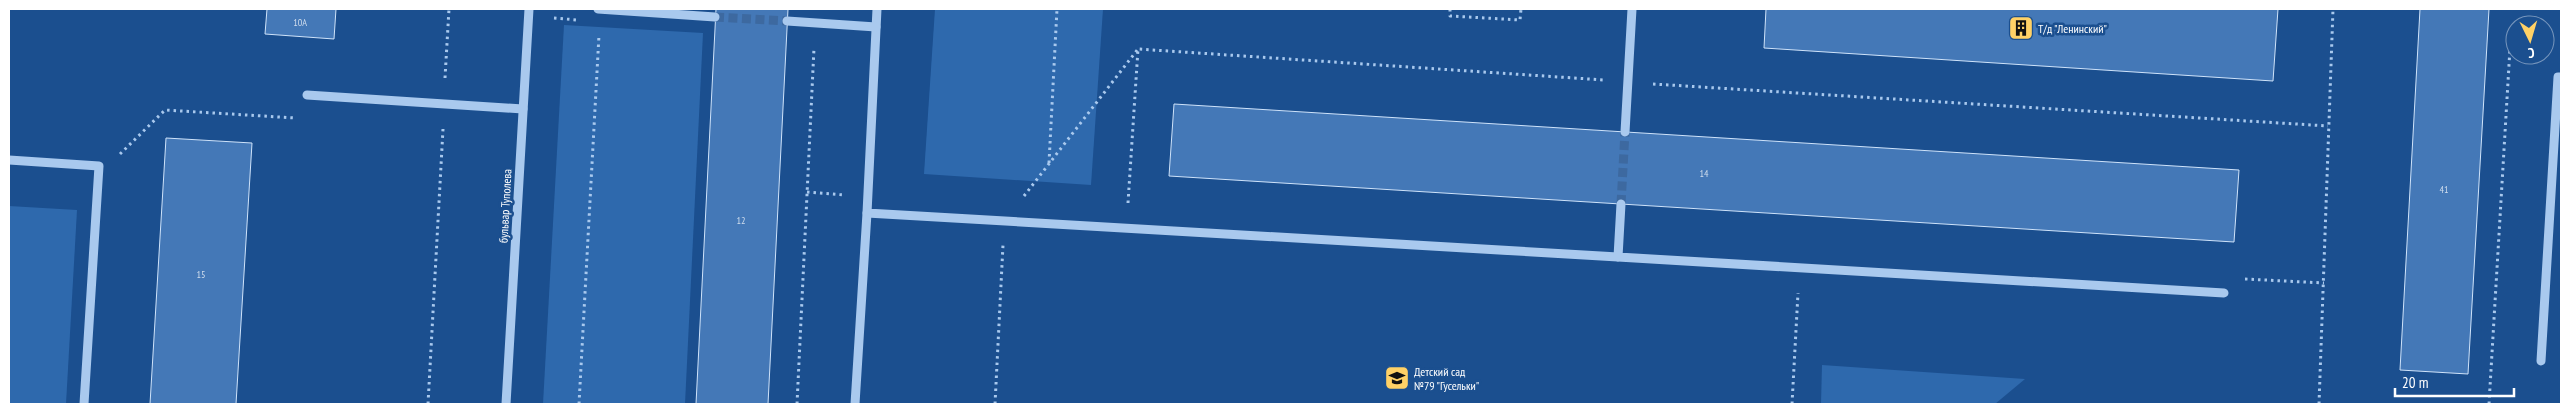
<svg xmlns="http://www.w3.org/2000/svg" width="2570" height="413" font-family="'PT Sans Narrow',sans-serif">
<rect width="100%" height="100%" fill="#1b4f8f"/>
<g fill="#2e69ad">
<polygon points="935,9 1103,9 1091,185 924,174"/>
<polygon points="564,25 703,33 685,404 543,404"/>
<polygon points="9,206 77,210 66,404 9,404"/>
<polygon points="1822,365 2025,379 1995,404 1821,404"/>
</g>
<g fill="#4478b7" stroke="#cfe3fa">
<polygon points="267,9 336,9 334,39 265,34"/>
<polygon points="716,9 788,9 768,404 696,404"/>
<polygon points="1766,9 2278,9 2273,81 1764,48"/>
<polygon points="2420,9 2489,9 2468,374 2400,370"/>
<polygon points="1174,104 2239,170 2234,242 1169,176"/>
<polygon points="166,138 252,143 236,404 150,404"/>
</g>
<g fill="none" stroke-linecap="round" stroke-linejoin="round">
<g stroke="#3d69a0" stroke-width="9" stroke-dasharray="9 4.5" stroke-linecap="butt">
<polyline points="715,17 787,21"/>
<polyline points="1621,204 1625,132"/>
</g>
<g stroke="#a9c9ee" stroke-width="3" stroke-dasharray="2.5 4" stroke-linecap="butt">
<polyline points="1450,9 1450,16 1520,20 1521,9"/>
<polyline points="554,18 577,20"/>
<polyline points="445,78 449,9"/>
<polyline points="1653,84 2328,126"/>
<polyline points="120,154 165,110 295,118"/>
<polyline points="1049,163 1057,9"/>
<polyline points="807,192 844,195"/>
<polyline points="1024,196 1138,49"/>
<polyline points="1128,203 1138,49 1604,80"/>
<polyline points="2245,279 2324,283"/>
<polyline points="428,404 443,129"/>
<polyline points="579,404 599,35"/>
<polyline points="797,404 814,48"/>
<polyline points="995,404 1003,245"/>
<polyline points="1792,404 1798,293"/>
<polyline points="2319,404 2333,9"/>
<polyline points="2489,404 2510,48 2515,49"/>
</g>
<g stroke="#a9c9ee" stroke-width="9">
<polyline points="598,9 715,17"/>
<polyline points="877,9 867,213 1618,257"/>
<polyline points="787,21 876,27"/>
<polyline points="307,95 523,109"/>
<polyline points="1625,132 1632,9"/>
<polyline points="9,160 99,166 84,404"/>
<polyline points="1621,204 1618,257 2224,293"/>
<polyline points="2541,361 2558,77 2561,77"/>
<polyline points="506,404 529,9"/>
<polyline points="855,404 867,213"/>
</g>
</g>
<defs>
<symbol id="building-square" viewBox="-11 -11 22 22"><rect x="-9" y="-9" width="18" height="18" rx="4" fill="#ffd166" stroke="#1b4f8f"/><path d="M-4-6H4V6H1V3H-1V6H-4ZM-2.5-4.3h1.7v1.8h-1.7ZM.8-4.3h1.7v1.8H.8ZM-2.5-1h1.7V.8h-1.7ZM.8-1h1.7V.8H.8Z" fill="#111"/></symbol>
<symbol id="school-square" viewBox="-11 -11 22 22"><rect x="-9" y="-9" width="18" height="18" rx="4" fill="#ffd166" stroke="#1b4f8f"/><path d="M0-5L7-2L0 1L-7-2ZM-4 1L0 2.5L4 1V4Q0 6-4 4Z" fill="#111"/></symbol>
</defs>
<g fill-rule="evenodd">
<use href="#building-square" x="2007" y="14" width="28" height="28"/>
<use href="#school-square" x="1383" y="364" width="28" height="28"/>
</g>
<g text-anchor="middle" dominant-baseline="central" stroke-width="5" stroke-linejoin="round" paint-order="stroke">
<g font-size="10" fill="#d0dded">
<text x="300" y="22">10А</text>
<text x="1704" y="173">14</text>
<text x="2444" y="189">41</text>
<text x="741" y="220">12</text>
<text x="201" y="274">15</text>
</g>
<g font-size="12" fill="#fff" stroke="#1b4f8f" text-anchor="start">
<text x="2038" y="28">Т/д "Ленинский"</text>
<text x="1414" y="371">Детский сад<tspan x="1414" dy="14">№79 "Гусельки"</tspan></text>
</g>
<g font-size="12" fill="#fff" stroke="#1b4f8f">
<text transform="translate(505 206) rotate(-87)">бульвар Туполева</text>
</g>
</g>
<rect width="2570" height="413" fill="none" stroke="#ffffff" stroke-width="20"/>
<g transform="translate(2530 40) rotate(175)"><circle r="24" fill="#1b4f8f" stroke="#7695bc"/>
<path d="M0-4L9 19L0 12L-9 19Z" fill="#ffd166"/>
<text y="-8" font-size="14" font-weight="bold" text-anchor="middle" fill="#ffffff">С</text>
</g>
<path d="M2395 388v8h119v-8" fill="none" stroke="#ffffff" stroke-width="2.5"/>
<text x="2402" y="388" font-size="15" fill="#ffffff" stroke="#1b4f8f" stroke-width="4" paint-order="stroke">20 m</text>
</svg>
